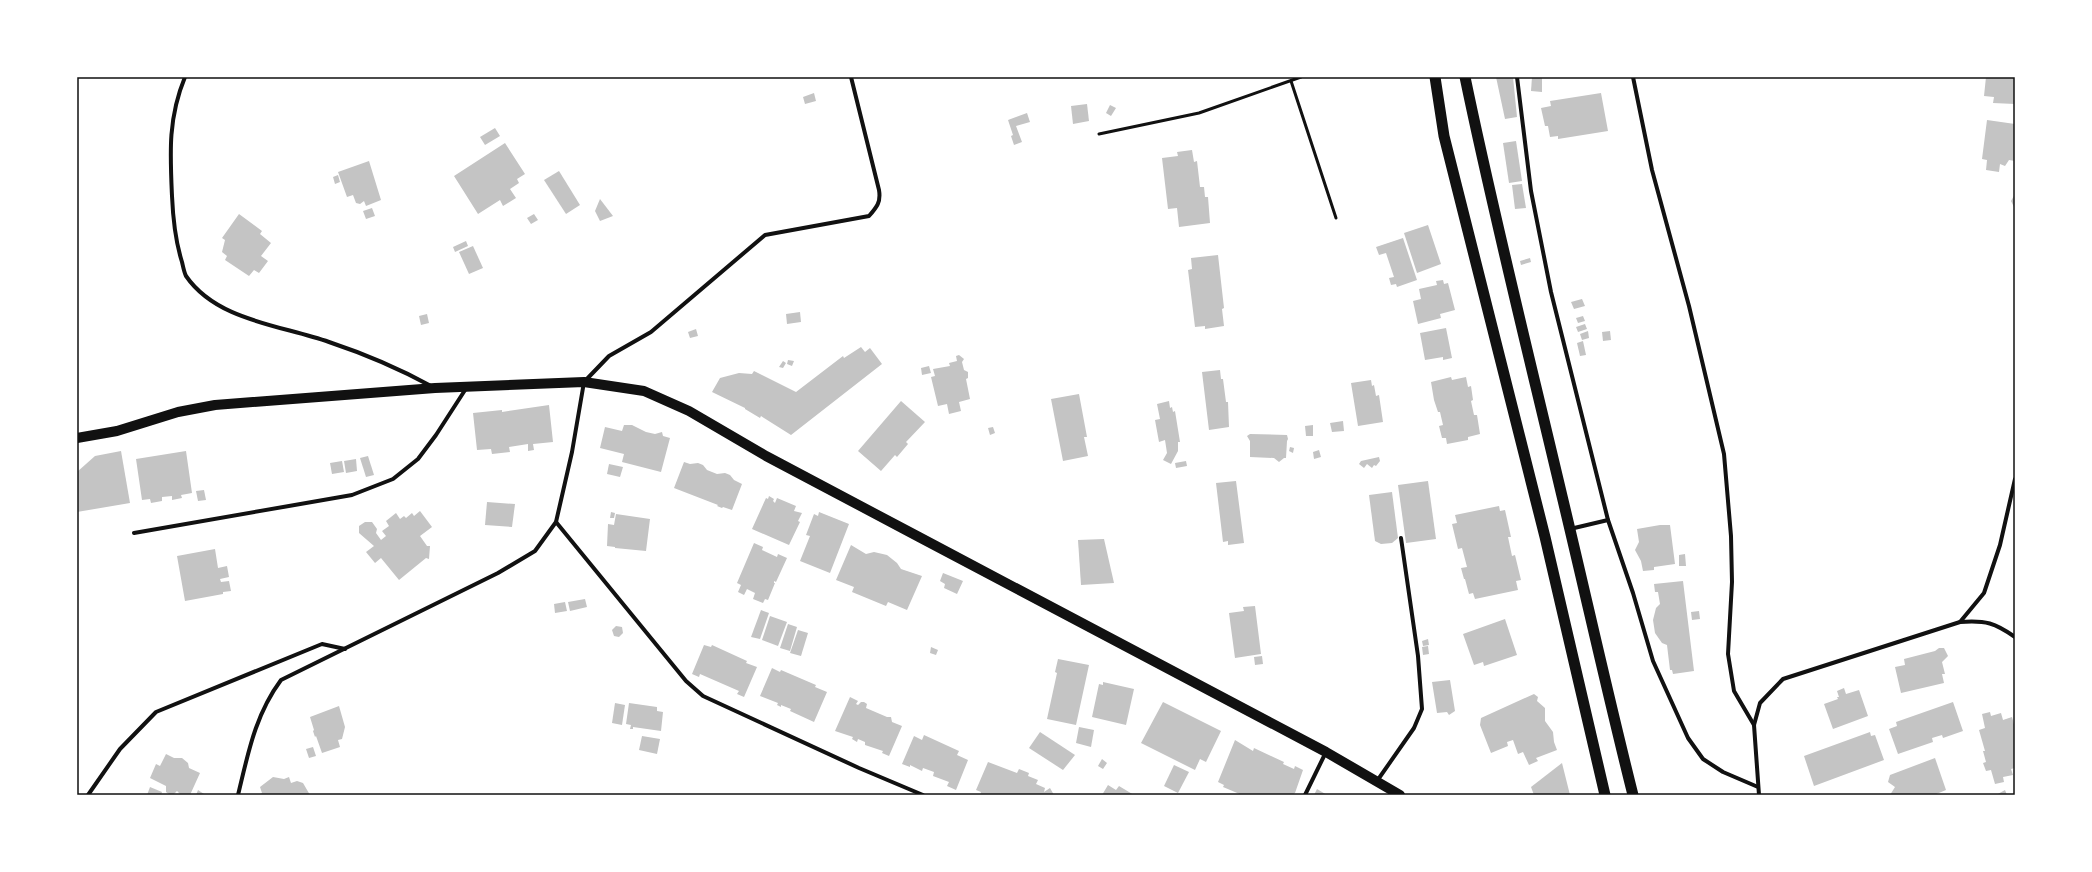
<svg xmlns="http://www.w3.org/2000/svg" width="2092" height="872" font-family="'Work Sans',sans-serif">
<rect width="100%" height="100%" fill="#fff"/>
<g fill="#c4c4c4">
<polygon points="1496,77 1513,77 1517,117 1505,119"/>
<polygon points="1532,77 1542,77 1542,92 1531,91"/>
<polygon points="1986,77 2015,77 2015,104 1993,103 1994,97 1984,96"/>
<polygon points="814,93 816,101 805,104 803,97"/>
<polygon points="1601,93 1608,131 1558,139 1558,136 1550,137 1548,126 1545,126 1541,108 1551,106 1550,101"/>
<polygon points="1087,104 1089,121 1073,124 1071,106"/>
<polygon points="1110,105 1116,108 1111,116 1106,113"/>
<polygon points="1027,113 1030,122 1016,126 1022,142 1014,145 1011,136 1013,135 1008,120"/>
<polygon points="1987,120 2015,124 2015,161 2009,160 2005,166 2000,164 1999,172 1986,170 1987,160 1982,159"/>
<polygon points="495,128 500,136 485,145 480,137"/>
<polygon points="1516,141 1522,181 1509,183 1503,143"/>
<polygon points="505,143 525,174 517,179 519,183 510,189 516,198 503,206 500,200 478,214 454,176"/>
<polygon points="1192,150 1194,162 1197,161 1200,187 1204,187 1205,197 1208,197 1210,223 1179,227 1177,208 1168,209 1162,158 1178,156 1177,152"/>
<polygon points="369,161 381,200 366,206 364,201 360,204 356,203 353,195 347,197 338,172"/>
<polygon points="559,171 580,205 566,214 544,180"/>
<polygon points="338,175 340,182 335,184 333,177"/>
<polygon points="1522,184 1526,208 1515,209 1512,185"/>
<polygon points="2015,194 2015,209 2011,201"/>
<polygon points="600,199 613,216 600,221 595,211"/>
<polygon points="372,208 375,216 366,219 363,211"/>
<polygon points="239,214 262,231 260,234 271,243 261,256 268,261 259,273 254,270 249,276 225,260 227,256 222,252 225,240 222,238"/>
<polygon points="534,214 538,220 531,224 527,218"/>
<polygon points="1428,225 1441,264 1417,273 1404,233"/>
<polygon points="1403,238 1417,280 1397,287 1396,284 1391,285 1389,278 1394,277 1386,253 1379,255 1376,247"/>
<polygon points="466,241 468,246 455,252 453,247"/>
<polygon points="473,246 483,268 469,274 459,252"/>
<polygon points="1218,255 1224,308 1222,309 1224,326 1205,329 1205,326 1195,327 1188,270 1192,269 1191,258"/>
<polygon points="1530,258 1531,262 1521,265 1520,261"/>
<polygon points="1443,280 1444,284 1448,283 1455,310 1440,314 1441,318 1418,324 1413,301 1421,299 1419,289 1437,285 1436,281"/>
<polygon points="1582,299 1585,306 1574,309 1571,302"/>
<polygon points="800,312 801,322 787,324 786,314"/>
<polygon points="427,314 429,323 421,325 419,316"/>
<polygon points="1583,316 1585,321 1578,323 1576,318"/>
<polygon points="1585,324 1587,329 1578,332 1576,327"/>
<polygon points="1446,328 1452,358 1443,360 1443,357 1425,360 1420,333"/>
<polygon points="696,329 698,336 690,338 688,332"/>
<polygon points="1588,331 1589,338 1582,340 1580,334"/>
<polygon points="1610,331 1611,340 1603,341 1602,332"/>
<polygon points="1583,341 1586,355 1580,356 1577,343"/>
<polygon points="861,347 865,352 870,348 882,364 791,435 761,416 760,418 745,409 745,408 712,392 720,378 739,373 752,374 754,371 796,392 843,356 844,358"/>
<polygon points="959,355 964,359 962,362 964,370 968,372 968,378 966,379 970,399 959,402 961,411 949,414 947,404 938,406 931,377 935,376 933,369 950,366 949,363 957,361 956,356"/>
<polygon points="788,360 794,361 792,366 787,364"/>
<polygon points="783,361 786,363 783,368 779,367"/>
<polygon points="929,366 931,373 922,375 921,368"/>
<polygon points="1220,370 1221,379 1223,379 1226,402 1228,402 1229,427 1209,430 1202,372"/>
<polygon points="1451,377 1452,380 1466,377 1468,387 1471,386 1473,400 1471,401 1474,415 1477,415 1480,434 1468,437 1468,440 1447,444 1446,438 1442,438 1439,426 1443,425 1440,412 1438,412 1434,400 1431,382"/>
<polygon points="1371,380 1372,386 1374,385 1376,396 1379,395 1383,422 1358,426 1351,383"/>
<polygon points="1079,394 1087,437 1084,437 1088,456 1063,461 1051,399"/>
<polygon points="901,401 925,422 906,442 908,444 897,457 895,455 881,471 858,451"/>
<polygon points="1169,401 1170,408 1172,407 1173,412 1175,411 1180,442 1178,442 1178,451 1171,464 1163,460 1167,453 1165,440 1159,442 1155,420 1160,419 1157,404"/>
<polygon points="549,405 553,442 533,444 534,450 528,451 528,444 509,447 510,452 492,454 491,449 477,450 473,413 502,410 502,412"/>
<polygon points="1343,421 1344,431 1332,432 1330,423"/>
<polygon points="624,425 632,425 646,432 655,434 662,432 663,436 670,438 661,472 622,462 624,454 600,448 605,427 622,431"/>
<polygon points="1313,425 1313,436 1306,436 1305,426"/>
<polygon points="993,427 995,433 990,435 988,428"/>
<polygon points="1250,434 1287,435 1288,439 1287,441 1286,458 1284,458 1279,462 1274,458 1250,457 1250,441 1247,436"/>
<polygon points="1290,447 1294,448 1293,453 1289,451"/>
<polygon points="1319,450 1321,457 1314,459 1313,452"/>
<polygon points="121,451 130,503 77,512 77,472 95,456"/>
<polygon points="186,451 192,493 181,495 182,498 172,500 172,496 162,497 162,501 151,503 150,499 142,500 136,459"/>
<polygon points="368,456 374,475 366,477 360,458"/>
<polygon points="1379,457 1380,461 1376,466 1374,465 1372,468 1367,464 1364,468 1359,464 1361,461"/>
<polygon points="356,459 357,471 346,473 344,461"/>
<polygon points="342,461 344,472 332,474 330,463"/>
<polygon points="1186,461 1187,466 1176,468 1175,463"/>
<polygon points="684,462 690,464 698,463 703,465 707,470 717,474 725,473 730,475 734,480 742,484 732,510 723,507 722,508 717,506 718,505 674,488"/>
<polygon points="609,464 623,467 620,477 607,474"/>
<polygon points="1236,481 1244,543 1228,545 1228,541 1223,542 1216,483"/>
<polygon points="1428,481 1436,539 1406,543 1398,485"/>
<polygon points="204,490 206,500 198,501 196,491"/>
<polygon points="1392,492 1398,538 1392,543 1381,544 1375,541 1369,495"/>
<polygon points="769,496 774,499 773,501 775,503 777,498 796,506 794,511 802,513 798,521 800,522 789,545 752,529 766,498 768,499"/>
<polygon points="487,502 515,504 512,527 485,525"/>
<polygon points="1499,506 1500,511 1505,510 1511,537 1508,537 1512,556 1515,555 1521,580 1516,581 1518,590 1475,599 1473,593 1469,594 1465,579 1464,579 1461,568 1467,567 1462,548 1458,549 1452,524 1457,523 1455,515"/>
<polygon points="420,511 432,527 420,536 427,546 430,546 429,559 426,558 399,580 381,558 375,563 366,552 374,546 359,533 359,526 365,522 372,522 377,529 376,533 381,540 386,536 382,531 389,526 386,521 396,513 400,519 404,516 406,518 412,513 414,516"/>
<polygon points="611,512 615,513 614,518 610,518"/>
<polygon points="819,512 849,524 830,573 800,561 810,536 806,535 814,514 818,516"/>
<polygon points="616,514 650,519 646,551 615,548 615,547 607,546 608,524 614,525"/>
<polygon points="1660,525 1670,525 1675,564 1654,567 1654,570 1643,571 1641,561 1635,550 1639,542 1637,529"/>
<polygon points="1104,539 1114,583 1081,585 1078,540"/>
<polygon points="754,543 763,547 762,550 777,557 778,554 787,558 776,582 774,581 774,583 775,583 768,600 765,599 763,603 753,599 755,593 747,589 744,595 738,592 741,585 737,583"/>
<polygon points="851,545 866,554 874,552 887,555 897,563 901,569 922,576 907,610 888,602 886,606 852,592 854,587 836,580"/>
<polygon points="215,549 218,568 227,566 229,577 220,579 221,582 229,581 231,591 223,592 223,594 185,601 177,556"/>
<polygon points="1685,554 1686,566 1679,566 1679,555"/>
<polygon points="943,573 963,581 957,594 944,588 945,584 940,581"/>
<polygon points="1683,581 1694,671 1673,674 1672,670 1670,670 1667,645 1662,643 1655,633 1653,620 1656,608 1660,604 1658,592 1655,592 1654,584"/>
<polygon points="585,599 587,607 570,611 568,602"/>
<polygon points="565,602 567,611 555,613 554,604"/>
<polygon points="1255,606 1261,654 1235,658 1229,613 1244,611 1243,607"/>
<polygon points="761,610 769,613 760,639 751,637"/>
<polygon points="1699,611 1700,619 1692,620 1691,612"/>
<polygon points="770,616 787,622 778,646 762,640"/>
<polygon points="1505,619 1517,655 1484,666 1483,662 1474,665 1463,634"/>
<polygon points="788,624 797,627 790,651 780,648"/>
<polygon points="616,626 622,627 623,633 619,637 614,636 612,630"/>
<polygon points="798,630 808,633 801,656 790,653"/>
<polygon points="1428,639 1429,645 1423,646 1422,641"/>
<polygon points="704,645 711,647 712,645 747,661 746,663 757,667 744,697 737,694 739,691 700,674 699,677 692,674"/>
<polygon points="1428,646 1429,654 1423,655 1422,647"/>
<polygon points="931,647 938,650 936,655 930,653"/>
<polygon points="1939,648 1944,648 1948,656 1942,662 1945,674 1942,674 1944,683 1901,693 1895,667 1905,665 1904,659 1935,651"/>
<polygon points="1262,656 1263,664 1255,665 1254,657"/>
<polygon points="1058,659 1089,665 1076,725 1047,719 1057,673 1055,672"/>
<polygon points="772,668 780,672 781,670 816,685 815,687 827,692 814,722 790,711 791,709 781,705 781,707 777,705 778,703 760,696"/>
<polygon points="1450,680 1455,711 1449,715 1447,712 1437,713 1432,682"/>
<polygon points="1103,682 1134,689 1126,725 1092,717 1099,684 1103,685"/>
<polygon points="1844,688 1846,694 1859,690 1868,716 1833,729 1824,704 1838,699 1837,697 1839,697 1837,691"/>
<polygon points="1534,694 1538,697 1537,701 1545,708 1545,721 1553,732 1554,742 1557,750 1536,758 1538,761 1529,765 1523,752 1518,754 1513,740 1507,742 1508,746 1491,753 1480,725 1481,718"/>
<polygon points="850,697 858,701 856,704 858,705 861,702 864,702 867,704 866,708 887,717 891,717 892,722 902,726 889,756 882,753 883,751 865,745 865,742 858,739 857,742 852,739 853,737 835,731"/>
<polygon points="1163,702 1221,731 1206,762 1200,759 1195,770 1141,743"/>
<polygon points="1953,702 1963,731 1943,738 1942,735 1932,738 1933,742 1898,754 1889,729 1897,726 1896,722"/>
<polygon points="615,703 625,705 622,725 612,723"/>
<polygon points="629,703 657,707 657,711 663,712 661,731 633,727 633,729 630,729 631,725 626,724"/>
<polygon points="339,706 345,727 342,739 338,740 340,747 322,753 316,736 315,737 313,731 314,730 310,717"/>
<polygon points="1990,712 1991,716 2001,713 2003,720 2012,717 2015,728 2015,768 2011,769 2013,775 2003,777 2004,782 1995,784 1991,770 1986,771 1983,763 1986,762 1983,751 1985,751 1979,730 1985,728 1982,714"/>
<polygon points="1079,727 1094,730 1091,747 1076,743"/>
<polygon points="1040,732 1075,755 1063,770 1029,748"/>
<polygon points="1870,732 1871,736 1875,735 1884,760 1814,786 1804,756"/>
<polygon points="924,735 959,751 957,755 968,760 956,790 947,786 949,782 933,776 934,772 923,768 922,771 910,765 910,767 902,764 914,736 922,740"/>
<polygon points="642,736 660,739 657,754 639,750"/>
<polygon points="1235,740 1253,751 1254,748 1284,762 1283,764 1294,769 1295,766 1303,770 1295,793 1292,795 1242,795 1223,787 1224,785 1218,782"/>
<polygon points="313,747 316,756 309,758 306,749"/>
<polygon points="166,754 174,758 182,758 188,763 189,768 200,773 190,795 181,795 177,791 173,795 169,794 166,792 166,786 150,778 156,764 160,766"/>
<polygon points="1935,758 1946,790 1934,795 1890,795 1895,787 1888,782 1890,775"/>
<polygon points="1102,759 1107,763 1103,769 1098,766"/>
<polygon points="988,762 1017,773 1019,769 1029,773 1028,776 1038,780 1036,784 1045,788 1044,792 1050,788 1054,795 980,795 981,792 976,790"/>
<polygon points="1562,763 1570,795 1534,795 1531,787"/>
<polygon points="1174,765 1189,772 1178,793 1164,786"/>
<polygon points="273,777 284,779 289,777 291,783 297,781 303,783 310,795 258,795 262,793 260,787"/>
<polygon points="1108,785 1116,790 1119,786 1134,795 1102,795"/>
<polygon points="150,787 162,792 161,795 147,795"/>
<polygon points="1317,789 1327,795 1314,795"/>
<polygon points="198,790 204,794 203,795 196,795"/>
<polygon points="2005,790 2007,795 1996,795"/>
</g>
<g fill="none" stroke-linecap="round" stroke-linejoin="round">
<g stroke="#111" stroke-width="3">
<polyline points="1291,81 1336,218"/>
<polyline points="1099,134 1199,113 1301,77"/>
</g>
<g stroke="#111" stroke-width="4">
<path d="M 185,77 C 168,118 170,153 172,196 C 173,219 175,240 182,262 C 183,266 184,272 186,276 C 217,321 281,325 329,342 C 365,354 398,368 431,386"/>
<polyline points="1517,77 1531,191 1551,292 1608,520 1633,593 1653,661 1688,738 1703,759 1723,772 1758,787"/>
<polyline points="1633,77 1652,170 1689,306 1724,454 1731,536 1732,582 1728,654 1734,691 1754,725"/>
<polyline points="556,522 686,681 703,696 859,768 923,795"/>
<polyline points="1570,529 1608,520"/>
<polyline points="134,533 352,495 393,479 418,459 436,435 467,387"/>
<polyline points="1960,622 1984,593 2000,545 2015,479"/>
<polyline points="1377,781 1414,728 1422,709 1418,656 1401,538"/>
<polyline points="88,795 120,749 156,712 322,644 345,649"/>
<path d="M 238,795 C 248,754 255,715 281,680 L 498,573 L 535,551 L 556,522 L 572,452 L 584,382 L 609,356 L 651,332 L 765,235 L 869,216 C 877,207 881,202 879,190 L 851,77"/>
<polyline points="1305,795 1326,752"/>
<path d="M 1759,795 L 1754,725 L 1760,703 L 1783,679 L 1960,622 C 1986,620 1995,623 2015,637"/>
</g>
<polyline stroke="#111" stroke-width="10" points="77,438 117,431 178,412 215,405 435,388 584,382 644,391 689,411 766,456 919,537 1326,752 1400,795"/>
<g stroke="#111" stroke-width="11">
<polyline points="1435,77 1444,136 1545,537 1605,795"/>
<path d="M 1465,77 C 1494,217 1529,356 1562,496 C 1586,596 1608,696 1633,795"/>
</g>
</g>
<rect width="2092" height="872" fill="none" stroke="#ffffff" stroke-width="156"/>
<rect x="78" y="78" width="1936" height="716" fill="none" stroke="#111" stroke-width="1.5"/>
</svg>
